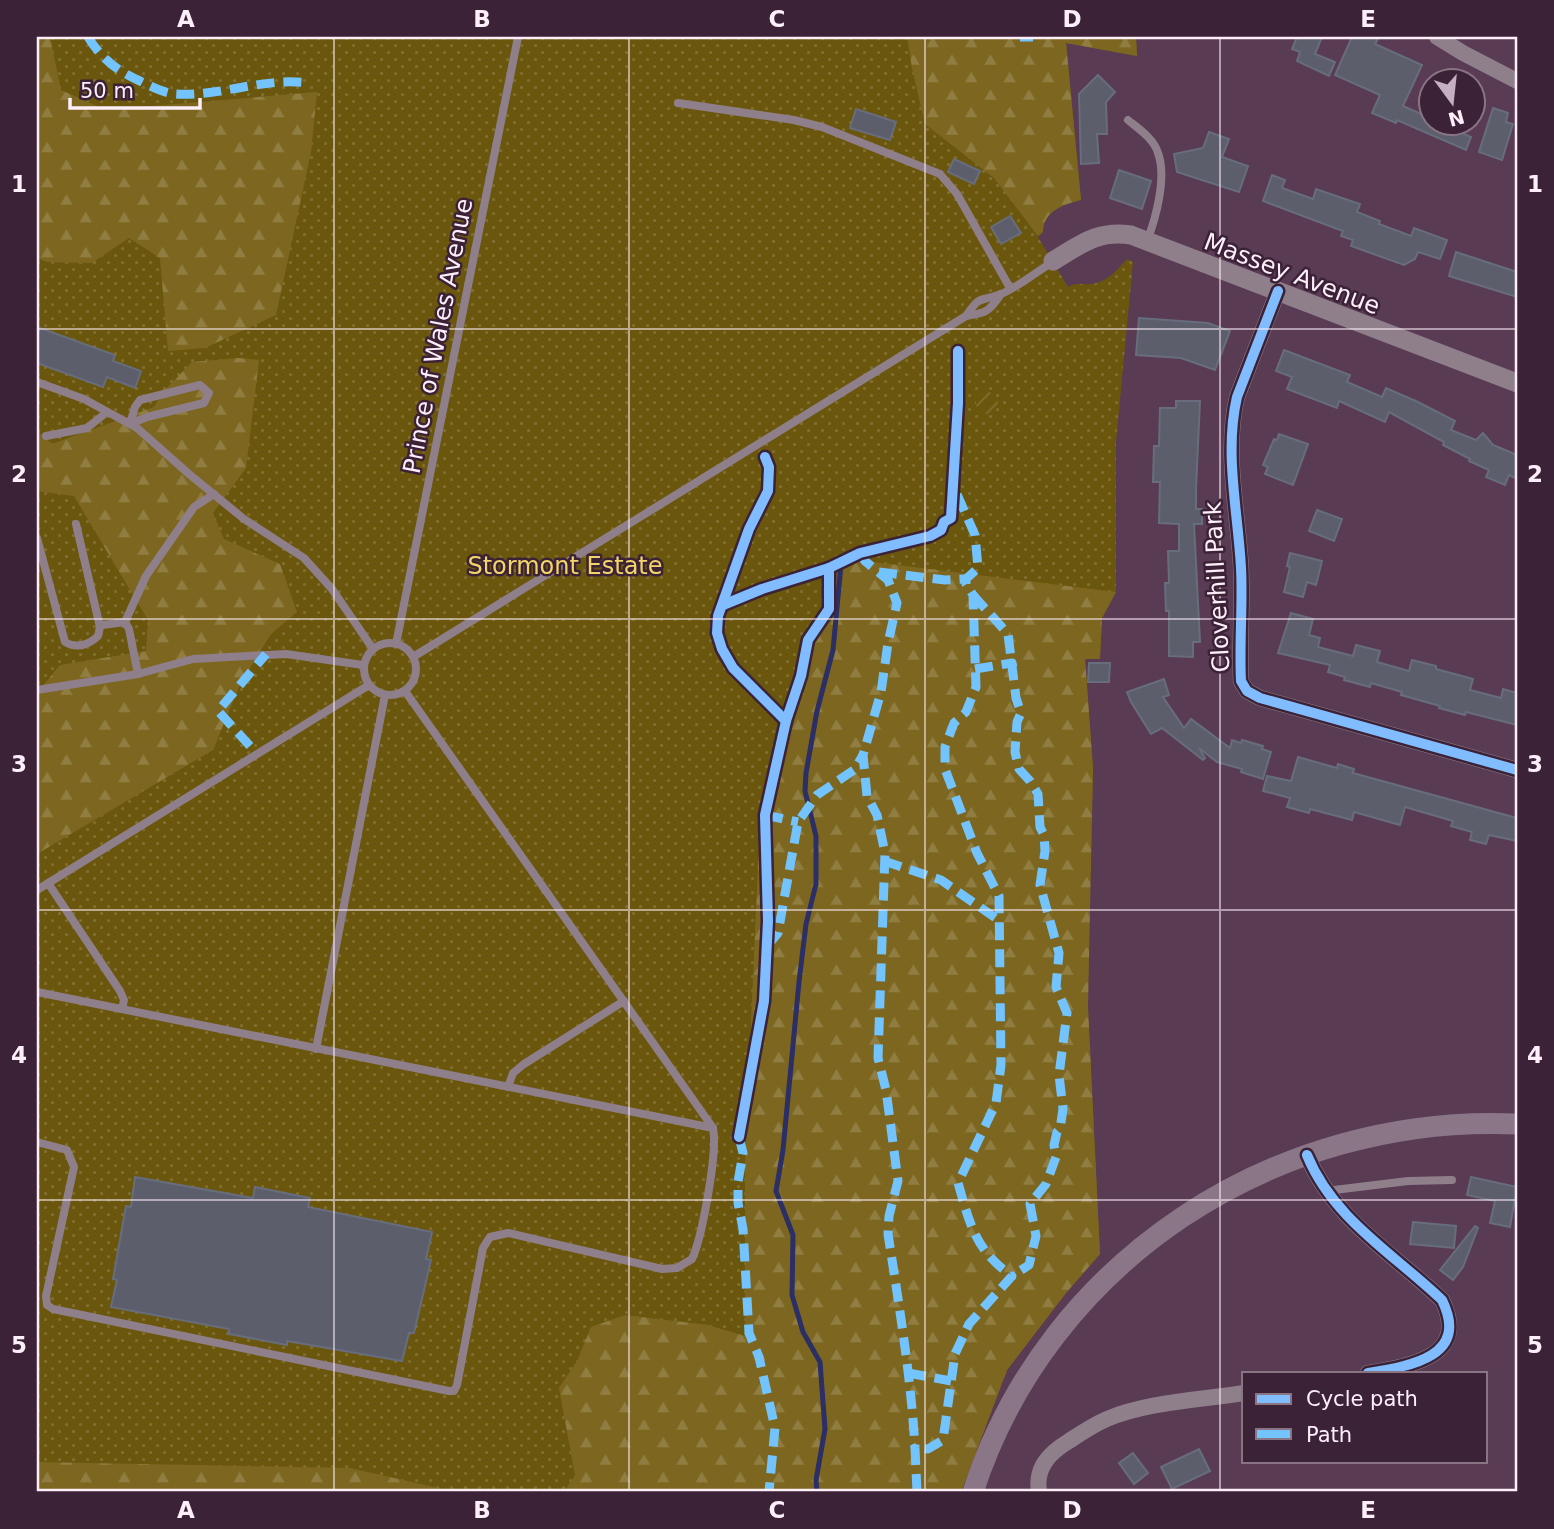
<svg xmlns="http://www.w3.org/2000/svg" width="1554" height="1529" font-family="'DejaVu Sans',sans-serif">
<defs>
<pattern id="grass-dots" width="8" height="8" patternUnits="userSpaceOnUse" patternTransform="scale(1.75)"><rect width="8" height="8" fill="#6a570d"/><path d="M2 2h.1M6 6h.1" fill="none" stroke="#806f31" stroke-width="1.8" stroke-linecap="round"/></pattern>
<pattern id="forest-firs" width="22" height="20" patternUnits="userSpaceOnUse" patternTransform="scale(1.75)"><rect width="22" height="20" fill="#7d6720"/><path d="M5 1l3.5 6h-7zM16 11l3.5 6h-7z" fill="#907d41"/></pattern>
<pattern id="garden-furrows" width="10" height="10" patternUnits="userSpaceOnUse" patternTransform="scale(1.75)"><rect width="10" height="10" fill="#6a570d"/><path d="M-1 1l2-2M0 10L10 0M9 11l2-2" fill="none" stroke="#806f31"/></pattern>
</defs>
<rect width="100%" height="100%" fill="#593b54"/>
<path fill="url(#grass-dots)" d="M 37,37 L 1136,37 L 1137,56 L 1066,43 L 1081,200 C 1064,204 1043,211 1043,232 L 1038,237 L 1068,287 C 1076,282 1081,285 1090,284 C 1107,283 1116,271 1127,259 L 1133,262 L 1116,442 L 1116,592 L 1102,618 L 1100,659 L 1085,659 L 1093,768 L 1087,997 L 1100,1254 L 1066,1293 L 1007,1370 L 961,1492 L 37,1492 Z"/>
<g fill="url(#forest-firs)">
<polygon points="37,37 50,37 61,90 106,110 317,92 311,152 276,315 205,348 168,351 160,258 129,238 92,263 47,262 37,258"/>
<path d="M 907,37 L 1136,37 L 1137,56 L 1066,43 L 1081,200 C 1064,204 1043,211 1043,232 L 1038,236 L 994,178 L 925,124 L 912,68 Z"/>
<polygon points="239,358 259,360 246,468 213,513 224,539 280,564 297,612 271,634 241,682 213,750 37,854 37,693 60,665 146,651 148,620 74,496 37,491 37,431 52,444 154,407 162,393 192,362"/>
<polygon points="865,561 1116,592 1102,618 1100,659 1085,659 1093,768 1088,1006 1100,1254 1066,1293 1007,1370 961,1492 564,1492 575,1475 559,1388 577,1361 591,1327 625,1315 708,1325 745,1336 745,1161 760,819 774,782 838,562"/>
<polygon points="37,1462 350,1468 456,1492 37,1492"/>
</g>
<circle fill="url(#garden-furrows)" cx="987" cy="403" r="11"/>
<g fill="none" stroke-linecap="round" stroke-linejoin="round">
<polyline stroke="#2c2e66" stroke-width="5" points="817,1492 816,1480 825,1429 820,1362 803,1332 792,1295 793,1235 776,1191 783,1150 799,982 806,924 816,884 816,836 805,791 806,773 817,711 833,650 841,565"/>
</g>
<g fill="#5c5e6c" stroke="#676d7d" stroke-width="2">
<polygon points="1297,37 1322,37 1315,54 1335,62 1329,76 1297,61 1300,52 1292,49"/>
<polygon points="1352,37 1379,37 1375,44 1422,65 1403,106 1432,119 1432,122 1456,122 1453,129 1471,137 1466,150 1397,120 1396,123 1372,113 1380,95 1335,75"/>
<polygon points="1098,75 1115,92 1106,102 1107,134 1097,134 1099,163 1081,164 1079,94"/>
<polygon points="1493,108 1508,113 1506,122 1513,124 1502,160 1479,152"/>
<polygon points="856,109 896,122 890,140 850,128"/>
<polygon points="1209,132 1229,139 1222,157 1248,166 1239,192 1177,172 1174,154 1203,148"/>
<polygon points="954,159 980,171 974,184 948,172"/>
<polygon points="1119,170 1151,181 1142,209 1110,198"/>
<polygon points="1272,175 1285,180 1282,188 1313,199 1316,189 1360,204 1357,212 1380,221 1379,224 1411,236 1414,228 1447,240 1440,259 1418,252 1415,259 1404,265 1351,246 1353,240 1341,236 1343,231 1263,201"/>
<polygon points="1010,216 1021,233 1001,244 991,227"/>
<polygon points="1456,252 1517,272 1517,297 1449,276"/>
<polygon points="1139,318 1208,323 1230,331 1215,370 1181,358 1136,355"/>
<polygon points="40,328 115,355 113,361 141,371 135,388 107,377 103,387 37,363 37,338"/>
<polygon points="1284,350 1350,375 1347,382 1382,397 1386,388 1418,402 1455,421 1451,430 1476,440 1483,433 1493,445 1517,455 1517,479 1509,475 1505,485 1486,477 1489,470 1469,461 1470,459 1443,445 1444,442 1389,412 1385,422 1339,401 1337,408 1287,389 1292,377 1276,371"/>
<polygon points="1176,401 1200,401 1196,489 1196,509 1202,509 1202,524 1194,524 1200,642 1193,642 1193,657 1169,656 1169,611 1166,611 1165,583 1169,583 1168,551 1179,551 1179,524 1159,523 1160,482 1153,482 1154,446 1159,446 1160,408 1176,408"/>
<polygon points="1279,434 1308,444 1293,485 1265,474 1268,467 1263,465 1274,439 1277,440"/>
<polygon points="1317,510 1342,519 1334,541 1309,531"/>
<polygon points="1290,553 1322,561 1316,585 1307,582 1303,597 1284,592 1290,567 1287,566"/>
<polygon points="1291,613 1313,619 1309,635 1320,638 1318,647 1353,656 1356,645 1380,651 1377,662 1409,671 1412,660 1436,666 1436,669 1473,679 1470,690 1501,698 1503,689 1517,693 1517,725 1466,712 1465,715 1439,708 1440,706 1401,695 1402,692 1371,683 1370,687 1344,680 1345,677 1328,672 1330,665 1278,653"/>
<polygon points="1089,663 1110,663 1109,682 1088,682"/>
<polygon points="1164,679 1169,695 1163,697 1184,728 1191,719 1230,748 1232,740 1241,743 1242,740 1263,746 1262,749 1271,752 1263,779 1241,772 1242,769 1217,762 1199,748 1205,758 1203,760 1162,728 1151,734 1131,702 1127,692"/>
<polygon points="1298,757 1337,768 1338,764 1354,769 1353,773 1517,818 1517,841 1489,835 1486,844 1470,840 1472,832 1451,826 1453,821 1405,807 1400,825 1354,812 1352,820 1310,809 1309,813 1287,807 1290,798 1263,791 1267,776 1291,781"/>
<polygon points="135,1177 253,1198 255,1187 310,1198 308,1207 432,1232 426,1259 431,1260 414,1333 409,1333 402,1361 287,1341 287,1345 229,1334 229,1329 111,1307 117,1280 113,1279 126,1206 131,1207"/>
<polygon points="1471,1177 1517,1187 1510,1227 1490,1223 1495,1201 1467,1195"/>
<polygon points="1413,1222 1456,1226 1454,1248 1410,1244"/>
<polygon points="1475,1226 1478,1228 1463,1267 1453,1280 1440,1270"/>
<polygon points="1199,1449 1210,1471 1172,1489 1161,1467"/>
<polygon points="1133,1453 1148,1473 1134,1484 1119,1463"/>
</g>
<g fill="none" stroke-linecap="round" stroke-linejoin="round">
<g stroke="#8f7f8b" stroke-width="8">
<polyline points="678,103 794,120 822,127 940,174 957,194 1010,288"/>
<path d="M 1128,120 C 1139,129 1154,139 1158,153 C 1167,177 1156,218 1147,241"/>
<path d="M 966,316 C 982,293 979,303 1001,294 C 1017,288 1037,271 1053,262"/>
<polyline points="37,382 84,399 137,428 189,474 244,519 304,558 332,589 373,649"/>
<polygon points="200,385 209,393 204,403 147,417 130,424 135,407 140,400"/>
<polyline points="46,436 87,428 107,412"/>
<polyline points="76,524 100,627"/>
<path d="M 37,538 L 65,642 C 76,649 89,645 98,636 L 100,627 L 102,625 L 125,622 L 129,629 L 138,674"/>
<polyline points="125,622 146,576 194,507 214,494"/>
<circle cx="390" cy="669" r="26"/>
<polyline points="396,644 518,37"/>
<path d="M 413,657 L 966,316 C 986,313 989,312 1001,294"/>
<polyline points="37,690 138,674 193,659 286,654 363,665"/>
<polyline points="48,883 120,991 124,1000 122,1009"/>
<polyline points="37,890 369,685"/>
<polyline points="37,992 713,1128"/>
<polyline points="316,1049 385,695"/>
<polyline points="508,1087 513,1073 524,1064 624,1001"/>
<path d="M 37,1142 L 67,1150 L 74,1167 L 46,1296 L 47,1305 L 53,1309 L 449,1391 L 454,1391 L 457,1385 L 483,1248 L 490,1237 L 508,1233 L 662,1269 L 677,1268 L 692,1259 C 702,1238 718,1151 713,1128 L 405,691"/>
<polyline points="1326,1191 1408,1181 1452,1180"/>
</g>
<g stroke="#8f7f8b" stroke-width="16">
<polyline points="1437,37 1463,53 1517,81"/>
<path d="M 1278,291 L 1237,397 C 1224,453 1238,511 1241,568 C 1243,605 1239,643 1241,681 L 1247,691 L 1260,698 L 1517,770"/>
<path d="M 1307,1155 C 1333,1219 1394,1254 1442,1300 C 1470,1357 1410,1366 1368,1373"/>
<path d="M 1039,1492 C 1035,1468 1049,1453 1069,1441 C 1081,1433 1093,1425 1107,1419 C 1147,1402 1201,1400 1244,1393"/>
</g>
<path stroke="#8f7f8b" stroke-width="19" d="M 1053,261 C 1080,245 1097,230 1131,235 L 1517,383"/>
<path stroke="#8b7687" stroke-width="21" d="M 973,1492 C 1048,1260 1276,1113 1517,1124"/>
<g stroke="#73c3fd" stroke-width="9" stroke-dasharray="18 9" stroke-linecap="butt">
<path d="M 88,37 C 101,58 117,71 140,81 C 150,86 164,93 175,94 C 220,97 263,77 308,83"/>
<polyline points="1020,37 1033,37"/>
<path d="M 860,553 L 865,561 L 888,580 L 897,603 L 888,643 L 881,692 L 863,755 L 867,796 L 877,815 L 885,853 L 878,1058 L 886,1090 L 898,1181 L 889,1216 L 888,1234 C 899,1305 911,1377 915,1448"/>
<polyline points="879,572 945,580 966,579"/>
<polyline points="973,595 1008,634 1016,698 1021,713 1017,722 1015,752 1019,769 1030,781 1038,794 1040,827 1044,835 1045,851 1040,885 1059,953 1056,987 1067,1013 1059,1075 1063,1109 1060,1129 1057,1132 1054,1145 1056,1157 1046,1184 1030,1204 1036,1236 1029,1265 1012,1276"/>
<polyline points="975,669 1012,663 1013,667"/>
<polyline points="250,746 218,711 266,654"/>
<polyline points="765,815 798,822"/>
<polyline points="884,861 941,880 1000,921"/>
<polyline points="767,946 778,933 798,822 817,795 854,770 863,755"/>
<polyline points="739,1137 743,1153 738,1182 738,1203 743,1229 749,1333 759,1357 775,1428 769,1492"/>
<polyline points="908,1373 951,1381"/>
<path d="M 917,1492 L 915,1448 L 928,1449 L 943,1440 L 955,1354 L 969,1324 L 1012,1276 C 975,1250 970,1224 958,1183 L 996,1103 L 1001,1065 L 999,896 L 977,853 L 945,769 L 945,747 L 954,723 L 966,712 L 976,687 L 973,595 L 966,584 L 966,579 L 978,568 L 975,535 L 956,492"/>
</g>
<defs>
<g id="cycleway">
<path d="M 1278,291 L 1237,397 C 1224,453 1238,511 1241,568 C 1243,605 1239,643 1241,681 L 1247,691 L 1260,698 L 1517,770"/>
<polyline points="765,457 769,467 768,491 749,529 718,616 717,633 722,649 733,668 786,721"/>
<polyline points="723,605 762,589 829,568"/>
<polyline points="739,1137 764,1001 768,921 765,815 786,721 801,676 808,640 829,609 829,568 860,553 930,536 941,530 944,522 951,518 958,403 958,351"/>
<path d="M 1307,1155 C 1333,1219 1394,1254 1442,1300 C 1470,1357 1410,1366 1368,1373"/>
</g>
</defs>
<use href="#cycleway" stroke="#3c2236" stroke-width="15"/>
<use href="#cycleway" stroke="#80bcff" stroke-width="10"/>
</g>
<path fill="none" stroke="#fdeffa" stroke-width="2" stroke-opacity="0.55" d="M 334,37 L 334,1492M 629,37 L 629,1492M 925,37 L 925,1492M 1220,37 L 1220,1492M 37,329 L 1517,329M 37,619 L 1517,619M 37,910 L 1517,910M 37,1200 L 1517,1200"/>
<g text-anchor="middle" dominant-baseline="central" stroke-width="5" stroke-linejoin="round" paint-order="stroke">
<g font-size="24" fill="#fdeffa" stroke="#3c2236">
<text transform="translate(1292 274) rotate(21)">Massey Avenue</text>
<text transform="translate(438 336) rotate(-79)">Prince of Wales Avenue</text>
<text transform="translate(1217 587) rotate(-93)">Cloverhill Park</text>
</g>
<g font-size="24" fill="#f2d568" stroke="#3c2236">
<text x="565" y="566">Stormont Estate</text>
</g>
</g>
<rect width="1554" height="1529" fill="none" stroke="#3c2236" stroke-width="77"/>
<rect x="1242" y="1372" width="245" height="91" fill="#3c2236" stroke="#897484" stroke-width="2"/>
<rect x="1256" y="1394" width="35" height="10" fill="#80bcff" stroke="#897484" stroke-width="2"/>
<text x="1306" y="1406" font-size="21" fill="#fdeffa">Cycle path</text>
<rect x="1256" y="1429" width="35" height="10" fill="#73c3fd" stroke="#897484" stroke-width="2"/>
<text x="1306" y="1442" font-size="21" fill="#fdeffa">Path</text>
<g transform="translate(1452 102) rotate(165)"><circle r="33" fill="#3c2236" stroke="#897484" stroke-width="2"/>
<path d="M0-5L12 26L0 18L-12 26Z" fill="#c4b0c0"/>
<text y="-10" font-size="19" font-weight="bold" text-anchor="middle" fill="#fdeffa">N</text>
</g>
<path d="M70 98v10h130v-10" fill="none" stroke="#fdeffa" stroke-width="3.5"/>
<text x="80" y="98" font-size="21" fill="#fdeffa" stroke="#3c2236" stroke-width="5" paint-order="stroke">50 m</text>
<rect x="38" y="38" width="1478" height="1452" fill="none" stroke="#fdeffa" stroke-width="2.5"/>
<g font-size="23" text-anchor="middle" font-weight="bold" fill="#fdeffa">
<text x="186" y="27">A</text>
<text x="482" y="27">B</text>
<text x="777" y="27">C</text>
<text x="1072" y="27">D</text>
<text x="1368" y="27">E</text>
<text x="19" y="192">1</text>
<text x="1535" y="192">1</text>
<text x="19" y="482">2</text>
<text x="1535" y="482">2</text>
<text x="19" y="772">3</text>
<text x="1535" y="772">3</text>
<text x="19" y="1063">4</text>
<text x="1535" y="1063">4</text>
<text x="19" y="1353">5</text>
<text x="1535" y="1353">5</text>
<text x="186" y="1518">A</text>
<text x="482" y="1518">B</text>
<text x="777" y="1518">C</text>
<text x="1072" y="1518">D</text>
<text x="1368" y="1518">E</text>
</g>
</svg>
